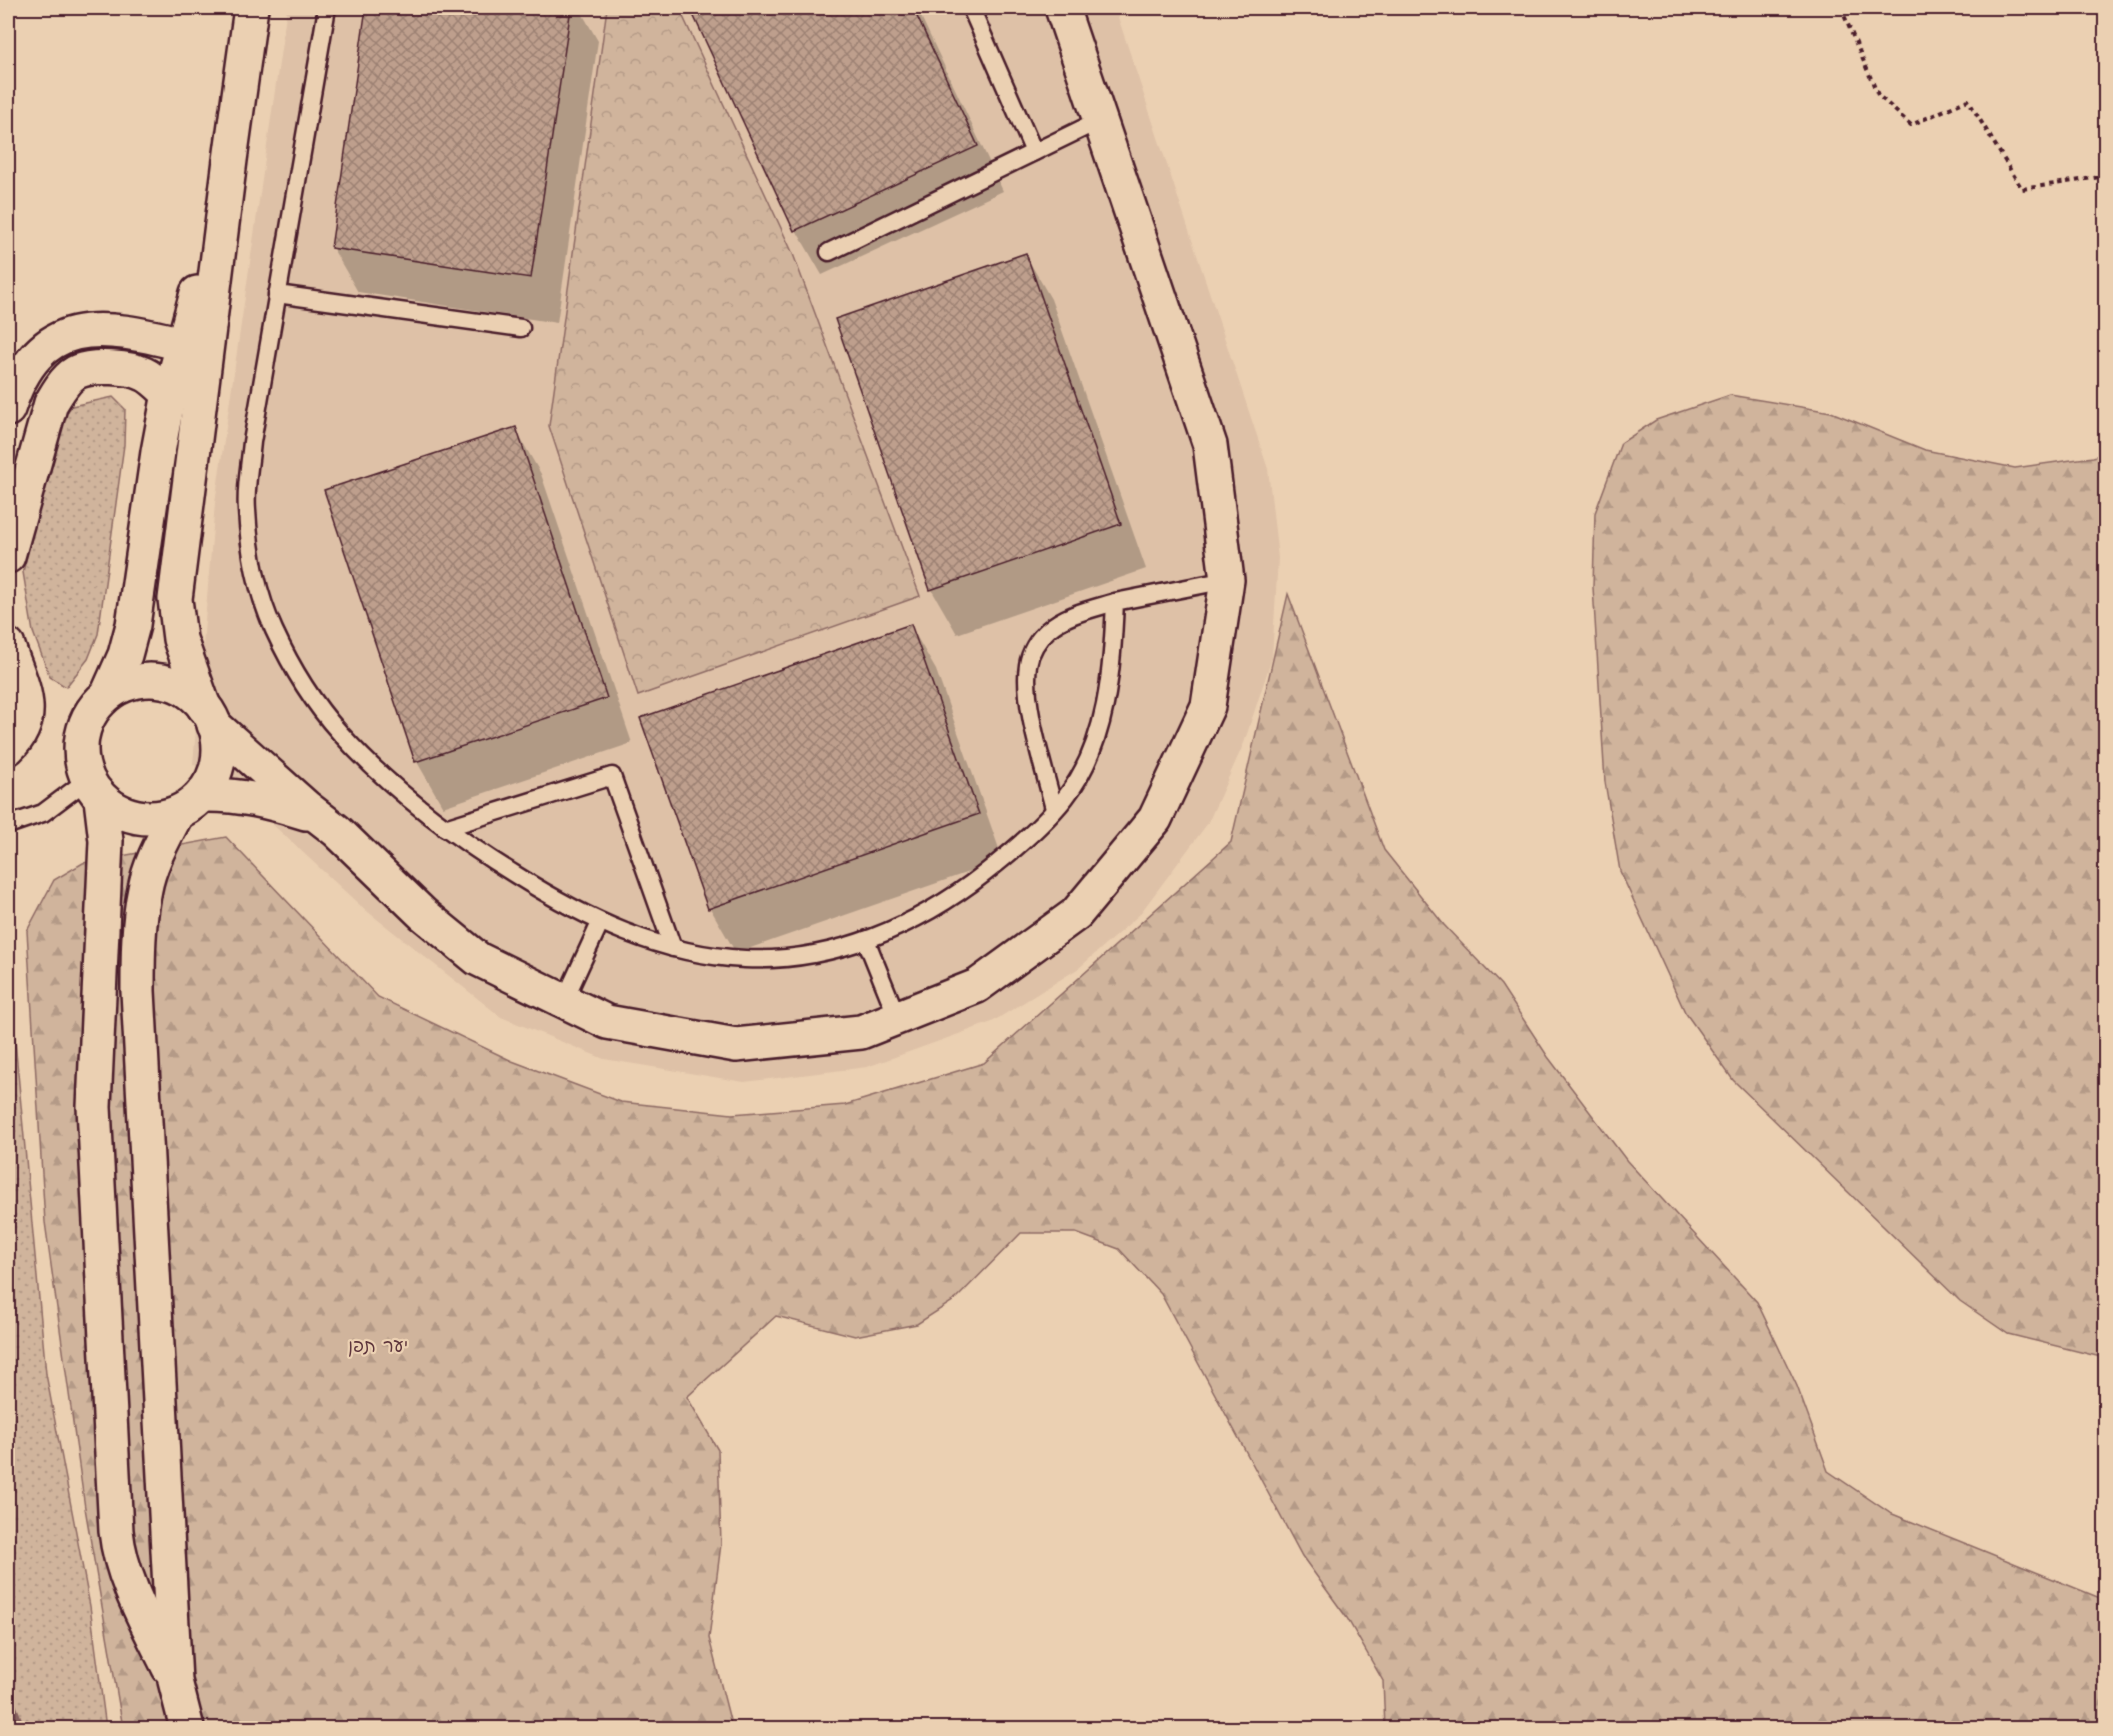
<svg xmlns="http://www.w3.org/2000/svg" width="2113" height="1736" font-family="'Architects Daughter','Playpen Sans Hebrew',sans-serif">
<defs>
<pattern id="grass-dots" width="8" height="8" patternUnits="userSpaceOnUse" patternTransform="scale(1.5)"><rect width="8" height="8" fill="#d0b49c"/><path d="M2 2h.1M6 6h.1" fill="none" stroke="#b49a87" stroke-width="1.8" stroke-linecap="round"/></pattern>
<pattern id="forest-firs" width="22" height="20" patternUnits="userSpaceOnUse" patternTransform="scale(1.5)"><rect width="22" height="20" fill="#d0b49c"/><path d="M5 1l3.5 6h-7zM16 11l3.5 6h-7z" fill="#b49a87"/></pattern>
<pattern id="park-crowns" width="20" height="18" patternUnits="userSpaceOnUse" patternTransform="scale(1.5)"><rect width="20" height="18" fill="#d0b49c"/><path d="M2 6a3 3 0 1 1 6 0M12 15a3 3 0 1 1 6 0" fill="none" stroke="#b49a87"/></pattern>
<pattern id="building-cross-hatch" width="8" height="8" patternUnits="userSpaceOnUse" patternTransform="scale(1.5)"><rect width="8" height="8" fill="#be9f8d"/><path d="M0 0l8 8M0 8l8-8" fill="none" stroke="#9c8173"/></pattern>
</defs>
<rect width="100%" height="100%" fill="#ebd0b2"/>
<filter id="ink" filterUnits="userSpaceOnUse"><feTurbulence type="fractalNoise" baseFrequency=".0167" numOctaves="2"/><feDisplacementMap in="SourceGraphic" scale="12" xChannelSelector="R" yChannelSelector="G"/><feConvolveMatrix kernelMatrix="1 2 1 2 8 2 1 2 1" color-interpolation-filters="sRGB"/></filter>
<g filter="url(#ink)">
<polygon fill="#dec1a7" points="287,8 1115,8 1268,469 1278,558 1272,658 1244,743 1208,823 1139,915 1079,968 992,1022 867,1067 744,1082 604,1059 501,1017 363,908 243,797 193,764 215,503"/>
<g fill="url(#grass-dots)" stroke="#8d6a64" stroke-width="1.5">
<polygon points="113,397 125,409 124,445 98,634 88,659 66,687 50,677 33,632 23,572 60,421 72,406"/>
<polygon points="11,998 46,1374 90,1606 106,1728 8,1728 8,1003"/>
</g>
<g fill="url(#forest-firs)" stroke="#8d6a64" stroke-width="1.5">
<polygon points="1730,395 1831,412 1925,450 2015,468 2093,457 2105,454 2105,1358 2008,1334 1960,1301 1733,1080 1685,1012 1620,871 1605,782 1593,587 1595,513 1621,443 1656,420"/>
<polygon points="1288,594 1384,850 1444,925 1501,985 1548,1057 1627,1161 1757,1302 1797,1386 1828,1471 1890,1513 2105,1600 2105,1728 1385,1728 1383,1681 1347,1618 1302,1556 1161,1294 1119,1249 1076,1233 1021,1233 956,1299 917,1324 855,1336 776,1316 687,1397 718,1450 721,1544 709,1638 732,1728 123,1728 85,1508 45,1222 27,931 54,880 83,863 226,837 378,997 512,1061 621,1102 732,1114 845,1105 984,1063 1231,842"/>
</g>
<polygon fill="url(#park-crowns)" stroke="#8d6a64" stroke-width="1.5" points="607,8 679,8 793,254 920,596 638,696 549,426"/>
<g fill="#0003">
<polygon points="368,8 579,8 598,41 557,323 358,292 332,247"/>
<polygon points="692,8 917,8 1003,191 822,275 796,230"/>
<polygon points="1025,254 1051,299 1146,569 957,634 931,589"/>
<polygon points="515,429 541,474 632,743 443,807 417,762 326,491"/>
<polygon points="910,625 936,670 1003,860 736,953 710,908"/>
</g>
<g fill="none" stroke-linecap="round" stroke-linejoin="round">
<polyline stroke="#85605d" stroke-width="12" points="8,1700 19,1728"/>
</g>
<g fill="url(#building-cross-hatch)" stroke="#4a1f2b" stroke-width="1.5">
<polygon points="366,8 571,8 531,278 331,248"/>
<polygon points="690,8 913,8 978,146 794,231"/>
<polygon points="1026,253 1121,524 930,590 835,319"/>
<polygon points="516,427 607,698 415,762 324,490"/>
<polygon points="911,624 979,814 708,909 640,718"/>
</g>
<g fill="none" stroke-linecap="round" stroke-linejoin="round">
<defs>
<g id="service">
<path d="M 327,8 L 252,442 C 250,464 245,488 247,510 C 249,550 257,593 274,630 C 291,667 313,703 340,733 C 391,790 451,835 516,875 C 586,919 661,955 745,959 C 832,963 918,926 985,873 C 1013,851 1043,826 1065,798 C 1108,744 1112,668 1115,602 L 1227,580"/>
<polyline points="971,8 1034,152"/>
<polyline points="829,252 1100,120"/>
<polyline points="277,294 521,328"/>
<path d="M 1054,809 C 1045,770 1022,704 1028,665 C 1030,652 1038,639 1048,630 C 1066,614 1092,609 1115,602"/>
<polyline points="8,825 43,813 87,780"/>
<polyline points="445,828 612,776 673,948"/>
<polyline points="866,940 897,1017"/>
<polyline points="564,1001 600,923"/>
</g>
<g id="minor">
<path d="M 8,409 C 39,313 100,324 182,344 L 195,370"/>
<path d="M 8,556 L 51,403 C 58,392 66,376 79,371 C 93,365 130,367 144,374 C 153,378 162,388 170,395"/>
<path d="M 8,646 C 20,683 42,716 8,748"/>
<polyline points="214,725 306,807 337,831 423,914 478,959 607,1022 736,1045 861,1032 977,986 1076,914 1155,819 1208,706 1227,580 1210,445 1062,8"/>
<path d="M 202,795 C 240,794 271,802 306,813"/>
</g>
<g id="tertiary">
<polyline points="108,693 125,655 133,625 158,452 167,404 197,293"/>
<polyline points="204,707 180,639 175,599 230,160 251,8"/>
</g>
<g id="secondary">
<circle cx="150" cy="749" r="69"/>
<path d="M 101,799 L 106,841 L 94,1107 L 116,1531 C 121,1579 148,1625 169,1668"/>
<path d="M 177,813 C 165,837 150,862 145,889 C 138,922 138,957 138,991 L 175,1681 L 187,1728"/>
</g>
</defs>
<use href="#service" stroke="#4a1f2b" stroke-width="21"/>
<use href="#minor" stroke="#4a1f2b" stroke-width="38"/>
<use href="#tertiary" stroke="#4a1f2b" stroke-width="38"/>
<use href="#secondary" stroke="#4a1f2b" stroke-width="38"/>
<polyline stroke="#4a1f2b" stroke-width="4" stroke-dasharray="4.5 4.5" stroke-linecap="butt" points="1841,8 1878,95 1911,125 1968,100 2022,189 2106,176"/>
<use href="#service" stroke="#ebd0b2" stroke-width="16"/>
<use href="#minor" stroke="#ebd0b2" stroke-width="33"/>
<use href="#tertiary" stroke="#ebd0b2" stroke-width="33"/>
<use href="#secondary" stroke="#ebd0b2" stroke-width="33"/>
</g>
</g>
<g text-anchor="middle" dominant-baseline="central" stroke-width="4.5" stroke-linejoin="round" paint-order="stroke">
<g font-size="18" fill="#5e353c" stroke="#ebd0b2">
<text x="378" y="1346">יער תפן</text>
</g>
</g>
<rect width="2113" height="1736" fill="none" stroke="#ebd0b2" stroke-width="30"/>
<rect x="15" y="15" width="2083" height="1706" fill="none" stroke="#4a1f2b" stroke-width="2" filter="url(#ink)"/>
</svg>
